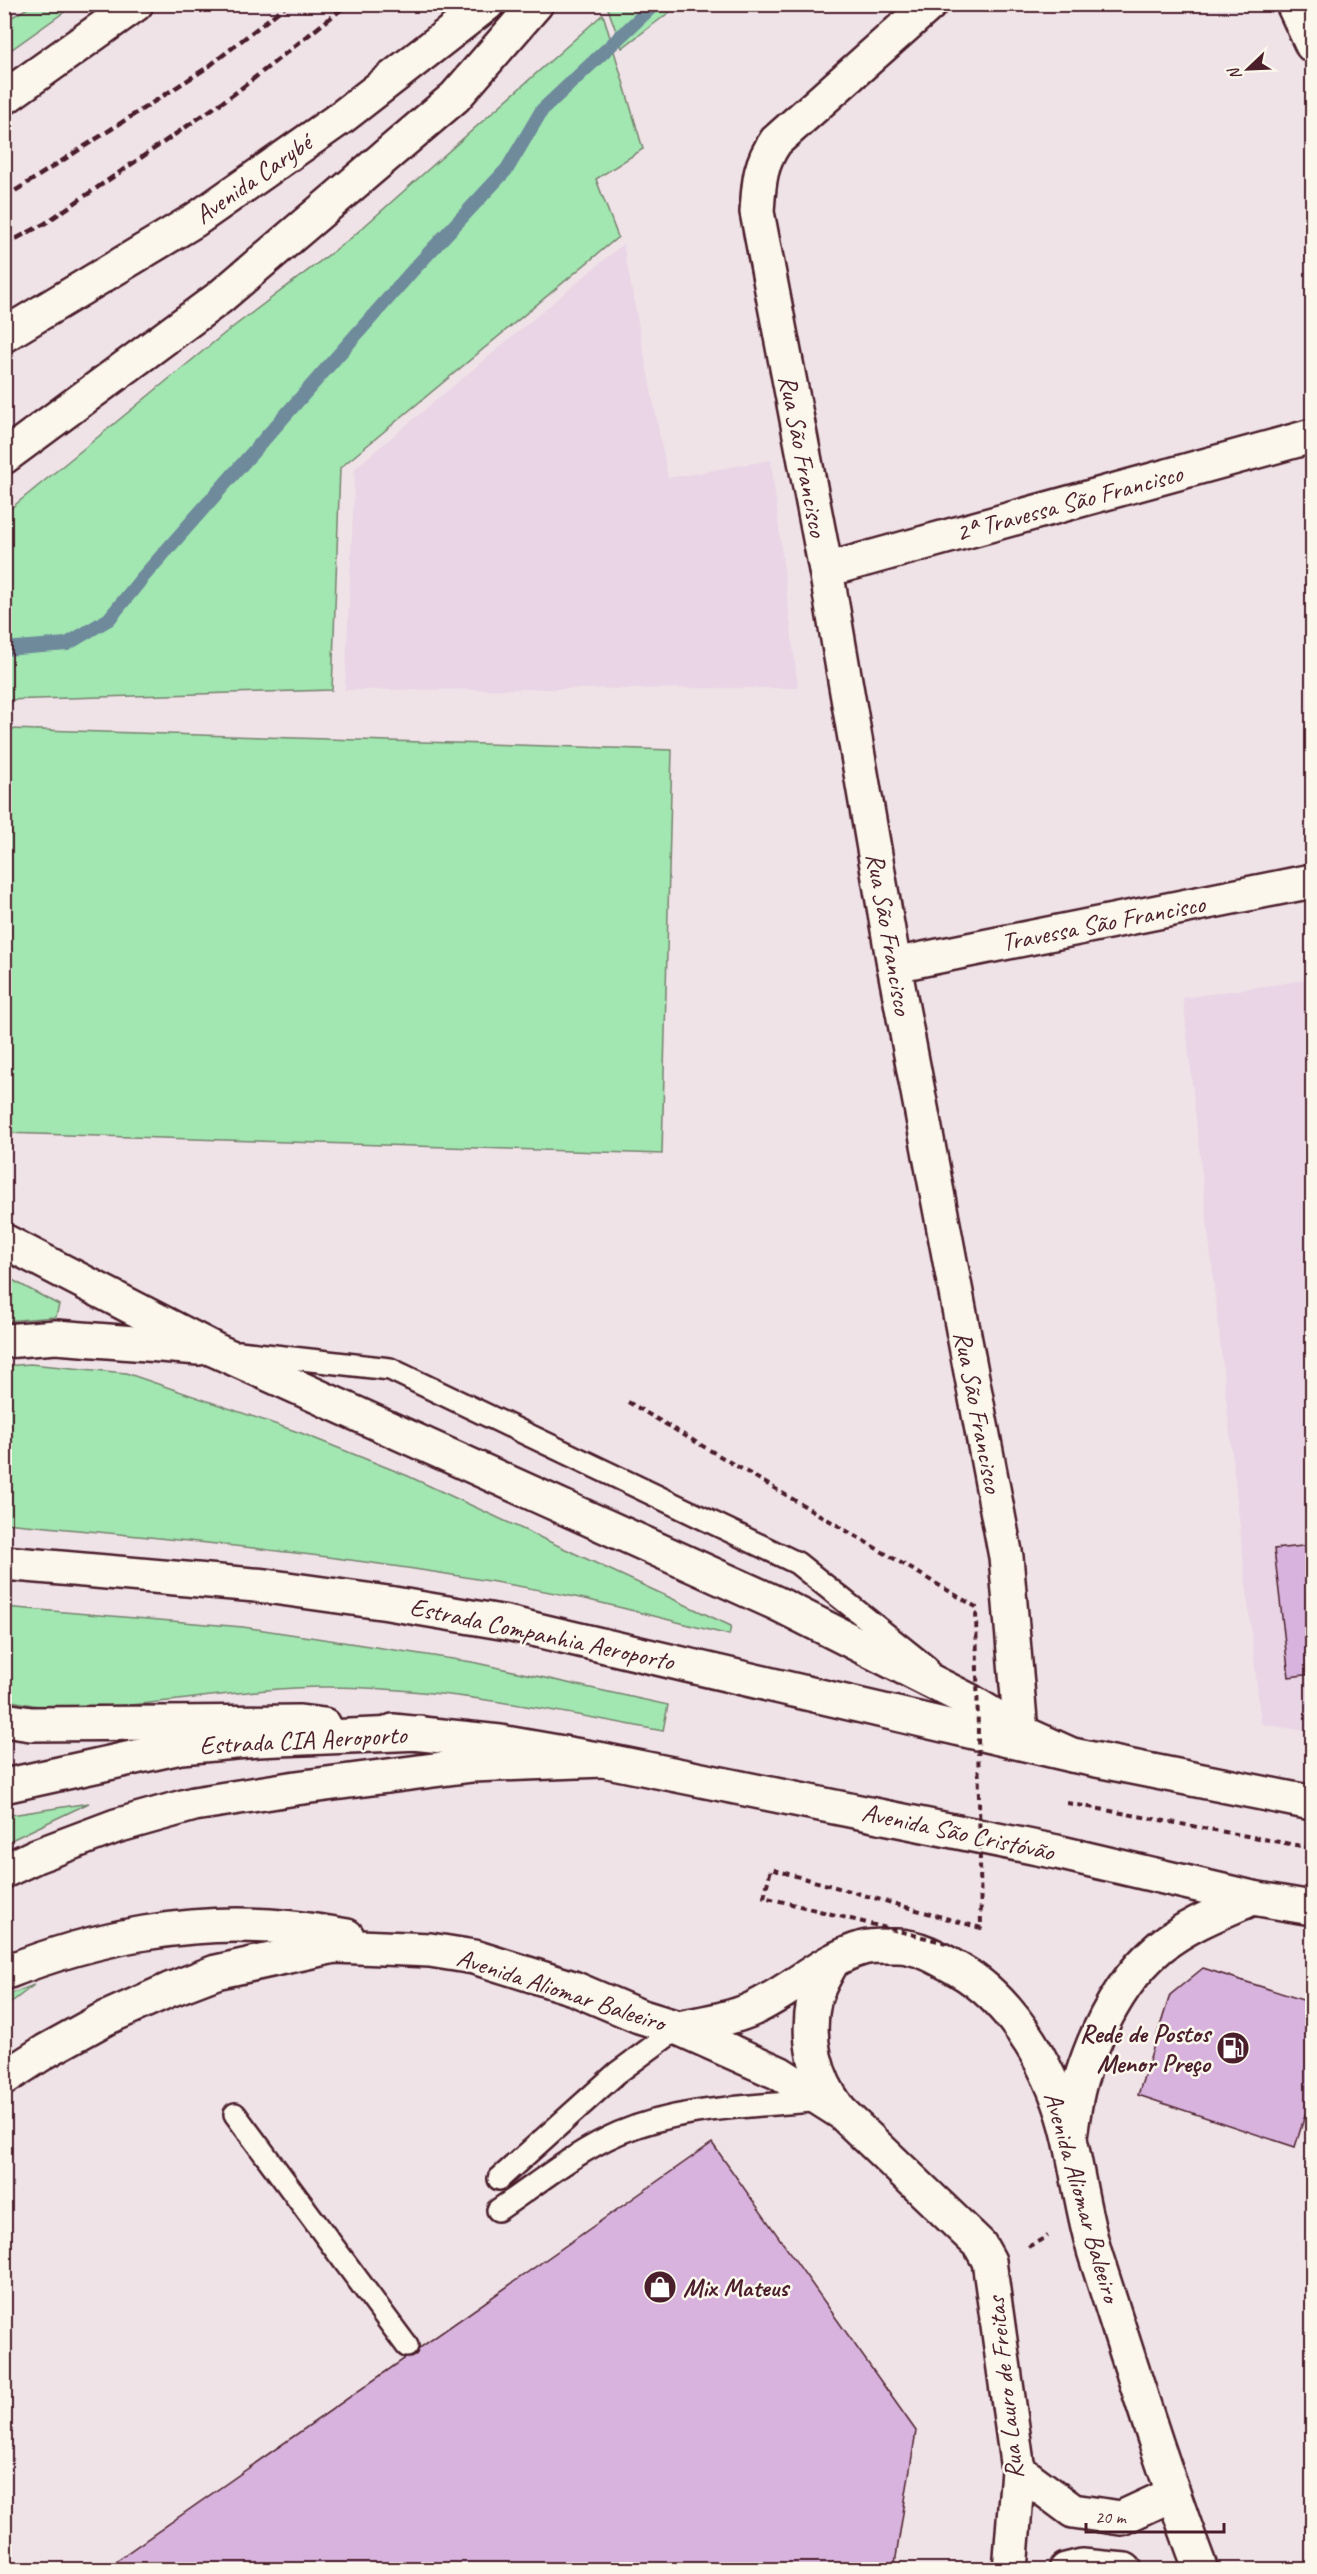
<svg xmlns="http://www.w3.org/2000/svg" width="1317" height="2574" font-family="Caveat,sans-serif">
<rect width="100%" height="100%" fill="#f0e3e8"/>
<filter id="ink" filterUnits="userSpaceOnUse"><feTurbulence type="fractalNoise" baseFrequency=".0167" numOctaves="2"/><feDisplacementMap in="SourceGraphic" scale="12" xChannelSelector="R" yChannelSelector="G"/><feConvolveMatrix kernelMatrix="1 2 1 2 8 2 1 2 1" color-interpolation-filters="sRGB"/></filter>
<g filter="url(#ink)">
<g fill="#e9d5e5">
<polygon points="623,244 668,478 771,460 798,688 345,690 355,468"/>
<polygon points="1312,979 1312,1732 1261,1724 1183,998"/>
</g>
<g fill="#a2e6b1" stroke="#76826e" stroke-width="1.5">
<polygon points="33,5 74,5 5,54 5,21"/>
<polygon points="608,5 679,4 679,5 622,48 607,6"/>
<polygon points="603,14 643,149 596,179 618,237 340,468 332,690 5,700 5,513 225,333 351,238"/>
<polygon points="9,729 672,750 662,1154 5,1133 4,905"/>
<polygon points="5,1276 59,1305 56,1317 5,1321"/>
<path d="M 30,1364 L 126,1373 L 301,1433 L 408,1476 L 731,1626 L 729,1635 C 678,1623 627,1608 575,1597 C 387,1559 196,1541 5,1523 L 5,1366 Z"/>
<path d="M 4,1607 L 243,1627 L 356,1644 L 472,1662 L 668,1705 L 663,1731 C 551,1710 439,1687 325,1687 C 234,1688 145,1710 54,1708 C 38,1707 20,1702 5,1700 Z"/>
<polygon points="89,1803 5,1843 5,1816"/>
<polygon points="34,1985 5,2007 5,1996"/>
</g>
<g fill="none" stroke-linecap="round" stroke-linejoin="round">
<polyline stroke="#6e8a9b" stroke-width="14" points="4,649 67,644 109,619 143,577 414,269 507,169 542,110 655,4"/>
</g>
<g fill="#d8b3dd" stroke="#4a1f2b" stroke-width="1.5">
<polygon points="1312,1545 1312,1674 1289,1677 1274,1549"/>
<polygon points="1203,1968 1312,2003 1312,2093 1295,2147 1138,2095 1170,1995"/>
<polygon points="712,2143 916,2431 894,2570 103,2570"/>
</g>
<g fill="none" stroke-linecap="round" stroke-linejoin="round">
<defs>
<g id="service">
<polyline points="239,1352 390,1369 797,1563 927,1667"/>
<polyline points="235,2114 407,2346"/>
<polyline points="499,2179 617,2073 678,2028"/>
<path d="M 498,2210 C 537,2184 575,2152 619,2133 C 682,2106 754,2107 822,2100"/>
</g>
<g id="minor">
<path d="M 930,4 L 776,141 C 759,165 759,184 757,212 L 826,570 L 894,965 L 1006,1557 L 1021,1732"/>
<polyline points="826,570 1312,436"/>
<polyline points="894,965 1312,881"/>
</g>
<polyline id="tertiary" points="1293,4 1312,45"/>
<g id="secondary">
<polyline points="4,457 219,298 455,97 536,4"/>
<path d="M 832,1962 C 826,1974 817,1988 814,2001 C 806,2039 815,2077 838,2108"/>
<path d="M 4,1973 C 94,1937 195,1917 292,1928 C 310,1930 329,1933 347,1936"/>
<path d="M 678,2028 C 702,2023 726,2020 748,2011 C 788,1994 821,1960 863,1948 C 873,1945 886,1946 897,1946 C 919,1946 940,1959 959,1970 C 1016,2003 1056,2076 1070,2139 C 1079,2179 1084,2219 1096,2257 C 1130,2362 1162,2467 1201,2570"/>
<polyline points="4,2078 46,2051 104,2019 169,1990 216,1972 335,1946 430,1950 474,1957 573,1988 639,2016 678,2028 779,2073 842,2113 980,2245 989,2261 1018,2470 1010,2570"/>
<polyline points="1018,2470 1073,2511 1121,2518 1173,2494"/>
<polyline points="1066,2570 1082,2566 1125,2570"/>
</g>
<g id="primary">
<polyline points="4,1241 215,1350 778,1604 970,1701 1021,1732 1072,1755 1312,1803"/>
<polyline points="4,1341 56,1337 199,1348"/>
<polyline points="4,1720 31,1724 300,1722 324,1725"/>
<polyline points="393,1731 500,1742 603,1760 1057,1852 1253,1898 1312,1908"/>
<path d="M 1070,2137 C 1073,2118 1075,2097 1081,2079 C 1096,2031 1121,1980 1160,1947 C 1187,1925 1221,1912 1253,1898"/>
</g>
<g id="trunk">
<polyline points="4,98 136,4"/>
<polyline points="4,335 195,220 342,117 487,4"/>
<polyline points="4,1563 266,1586 388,1603 507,1623 1072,1755"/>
<polyline points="4,1786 181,1747 257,1740 420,1733"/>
<polyline points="4,1871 36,1856 116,1826 194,1804 296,1788 472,1765 603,1760"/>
</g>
</defs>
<use href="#service" stroke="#4a1f2b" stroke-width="26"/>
<use href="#minor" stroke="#4a1f2b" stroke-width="38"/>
<use href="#tertiary" stroke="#4a1f2b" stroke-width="38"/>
<use href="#secondary" stroke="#4a1f2b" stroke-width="38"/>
<use href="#primary" stroke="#4a1f2b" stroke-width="38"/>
<use href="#trunk" stroke="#4a1f2b" stroke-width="38"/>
<g stroke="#4a1f2b" stroke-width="4" stroke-dasharray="6 4.5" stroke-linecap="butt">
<polyline points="1067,1803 1312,1848"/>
<polyline points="1028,2247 1048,2236"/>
</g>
<use href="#service" stroke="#fbf7ec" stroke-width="21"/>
<use href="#minor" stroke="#fbf7ec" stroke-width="33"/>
<use href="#tertiary" stroke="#fbf7ec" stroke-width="33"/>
<use href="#secondary" stroke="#fbf7ec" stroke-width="33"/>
<use href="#primary" stroke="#fbf7ec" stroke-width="33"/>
<use href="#trunk" stroke="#fbf7ec" stroke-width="33"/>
<g stroke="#4a1f2b" stroke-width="4.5" stroke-dasharray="9 4.5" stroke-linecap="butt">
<polyline points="4,198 208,67 288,4"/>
<polyline points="4,245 44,224 234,94 348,4"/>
</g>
<polyline stroke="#4a1f2b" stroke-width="4" stroke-dasharray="6 4.5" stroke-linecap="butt" points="628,1402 976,1607 981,1928 771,1869 764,1897 950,1944"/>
</g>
</g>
<defs>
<symbol id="fuel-disc" viewBox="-11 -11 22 22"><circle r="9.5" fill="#4a1f2b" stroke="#fbf7ec"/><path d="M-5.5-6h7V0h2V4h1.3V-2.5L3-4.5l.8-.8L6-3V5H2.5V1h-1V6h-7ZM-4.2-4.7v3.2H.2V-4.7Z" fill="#fff"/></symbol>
<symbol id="shop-disc" viewBox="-11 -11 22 22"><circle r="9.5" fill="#4a1f2b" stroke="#fbf7ec"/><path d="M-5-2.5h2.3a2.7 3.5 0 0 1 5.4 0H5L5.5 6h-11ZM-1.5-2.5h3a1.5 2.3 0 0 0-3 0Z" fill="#fff"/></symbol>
</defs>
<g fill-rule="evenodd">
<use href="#fuel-disc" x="1214" y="2029" width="38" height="38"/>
<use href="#shop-disc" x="641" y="2268" width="38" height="38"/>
</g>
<g text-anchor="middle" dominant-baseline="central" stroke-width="5" stroke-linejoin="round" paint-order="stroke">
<g font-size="26" fill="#4a1f2b" stroke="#fbf7ec">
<text transform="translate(253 179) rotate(-35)">Avenida Carybé</text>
<text transform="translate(803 456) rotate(79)">Rua São Francisco</text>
<text transform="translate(1069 503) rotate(-15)">2ª Travessa São Francisco</text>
<text transform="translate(1103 923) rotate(-11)">Travessa São Francisco</text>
<text transform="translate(889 934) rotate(80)">Rua São Francisco</text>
<text transform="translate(978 1412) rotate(79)">Rua São Francisco</text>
<text transform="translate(542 1634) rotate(12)">Estrada Companhia Aeroporto</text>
<text transform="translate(303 1740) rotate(-3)">Estrada CIA Aeroporto</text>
<text transform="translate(958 1832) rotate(12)">Avenida São Cristóvão</text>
<text transform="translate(561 1990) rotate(18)">Avenida Aliomar Baleeiro</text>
<text transform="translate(1082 2197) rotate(74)">Avenida Aliomar Baleeiro</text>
<text transform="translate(1005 2388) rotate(-96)">Rua Lauro de Freitas</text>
</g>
<g font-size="26" font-weight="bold" fill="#4a1f2b" stroke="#fbf7ec" text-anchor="end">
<text x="1210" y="2033">Rede de Postos<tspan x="1210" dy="30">Menor Preço</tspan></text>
<text x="683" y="2287" text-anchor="start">Mix Mateus</text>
</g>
</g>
<rect width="1317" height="2574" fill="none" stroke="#fbf7ec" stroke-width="24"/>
<rect x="12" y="12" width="1293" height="2550" fill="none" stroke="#4a1f2b" stroke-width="2" filter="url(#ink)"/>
<g transform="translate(1248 69) rotate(247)" stroke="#fbf7ec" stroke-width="4.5" paint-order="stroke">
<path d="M0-4.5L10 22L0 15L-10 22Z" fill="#4a1f2b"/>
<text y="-9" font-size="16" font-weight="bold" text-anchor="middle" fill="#4a1f2b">N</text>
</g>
<path d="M1086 2523v9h138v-9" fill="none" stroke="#4a1f2b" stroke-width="3"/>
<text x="1095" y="2523" font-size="18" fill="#4a1f2b" stroke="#fbf7ec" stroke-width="4.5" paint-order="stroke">20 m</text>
</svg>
